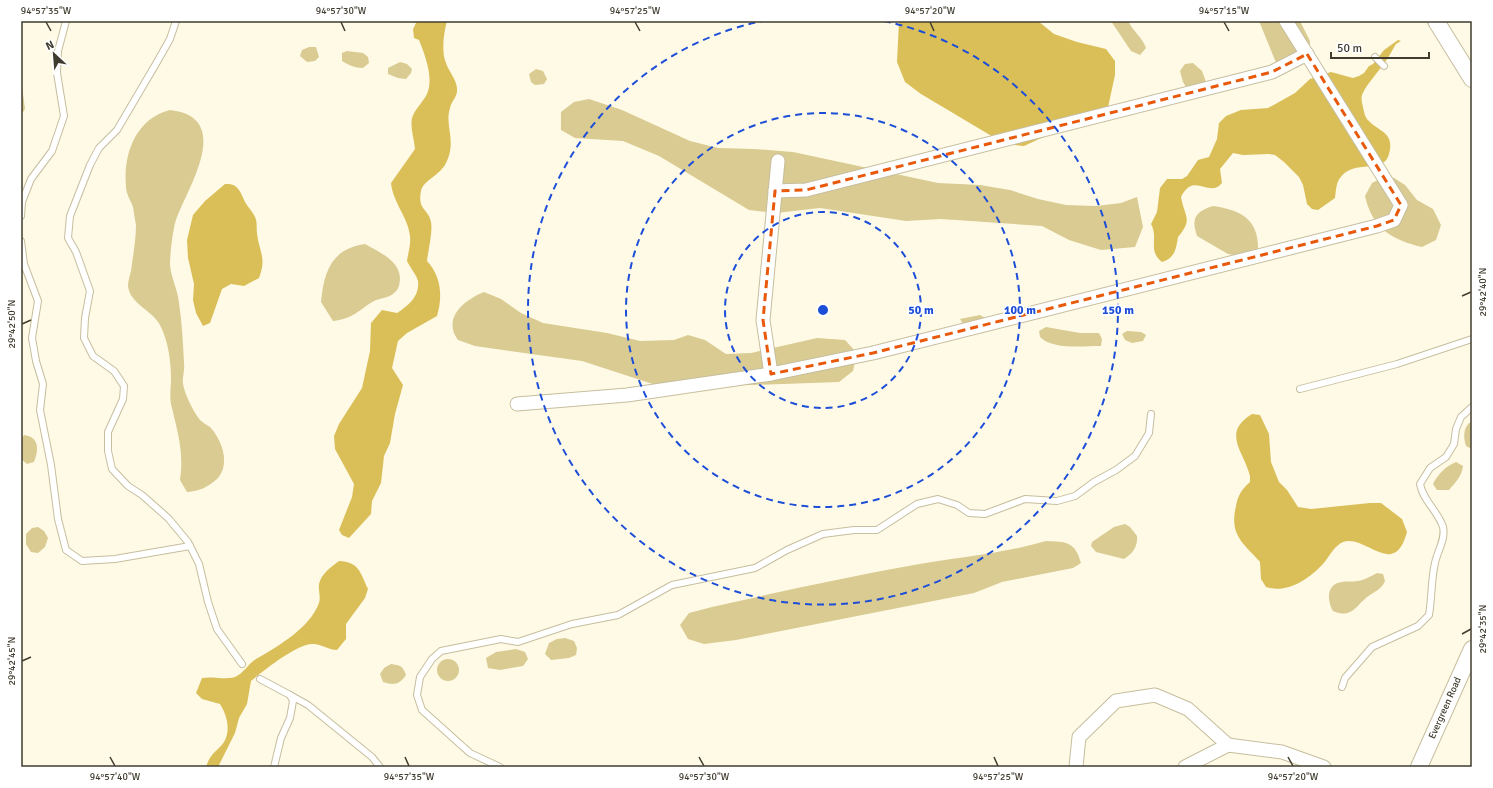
<svg xmlns="http://www.w3.org/2000/svg" width="1493" height="788" font-family="Signika,sans-serif">
<rect width="100%" height="100%" fill="#fffae6"/>
<g fill="#dacb92">
<path d="M 1111,21 L 1128,21 C 1133,31 1142,37 1146,48 L 1140,55 L 1131,51 Z"/>
<polygon points="1259,21 1300,21 1310,41 1309,61 1296,68 1277,65"/>
<polygon points="309,47 316,47 319,57 315,61 307,62 300,56 302,50"/>
<path d="M 347,51 L 363,53 L 368,57 L 369,63 L 363,68 C 354,68 349,65 342,61 L 342,53 Z"/>
<polygon points="400,62 407,64 412,69 411,73 406,79 398,78 388,74 388,68"/>
<polygon points="1193,63 1202,71 1206,82 1189,92 1183,82 1180,71 1185,64"/>
<polygon points="536,69 543,71 547,79 544,84 535,85 531,82 529,74"/>
<polygon points="21,79 25,109 21,115"/>
<polygon points="589,99 622,110 690,141 718,148 754,149 793,152 938,183 980,185 1010,190 1038,199 1066,205 1096,206 1121,203 1137,197 1143,227 1135,247 1101,250 1069,240 1042,226 941,219 906,221 820,208 776,213 749,210 659,156 623,141 575,138 561,130 561,112 574,102"/>
<path d="M 170,110 C 233,117 190,184 177,217 C 173,226 170,254 170,265 C 171,278 178,290 179,303 C 182,323 183,343 184,363 C 185,370 182,378 183,384 C 185,395 193,411 200,420 C 203,423 207,425 210,427 C 222,440 231,464 217,479 C 208,487 200,491 187,492 L 180,480 C 184,452 178,434 172,408 C 169,399 171,388 171,378 C 171,361 168,340 160,325 C 152,310 130,304 128,286 C 128,281 130,275 131,271 C 133,256 136,239 136,225 C 135,220 134,213 133,207 C 131,201 126,194 126,187 C 123,155 135,119 170,110 Z"/>
<path d="M 1382,178 L 1394,178 L 1405,185 L 1417,200 L 1433,209 L 1441,225 L 1436,240 L 1422,247 C 1392,240 1372,228 1365,196 L 1372,183 Z"/>
<path d="M 1213,206 C 1242,210 1259,220 1258,251 L 1244,257 L 1228,254 L 1197,236 C 1191,218 1195,212 1213,206 Z"/>
<path d="M 365,244 C 379,252 401,261 400,280 C 399,286 399,289 394,293 C 389,298 380,298 374,301 C 357,311 355,318 333,321 L 321,302 C 324,272 331,249 365,244 Z"/>
<path d="M 484,292 L 501,299 L 521,313 L 543,323 L 607,333 L 640,341 L 674,340 L 688,335 L 705,340 L 726,354 L 751,353 L 817,338 L 845,340 L 857,353 L 853,371 L 839,382 L 665,388 L 582,361 L 475,346 L 458,340 C 456,337 453,332 453,329 C 449,311 471,297 484,292 Z"/>
<polygon points="980,315 985,318 965,327 960,319"/>
<path d="M 1046,327 L 1080,333 L 1099,333 L 1102,339 L 1101,346 C 1083,346 1053,350 1040,337 L 1039,331 Z"/>
<polygon points="1127,331 1141,332 1146,335 1143,341 1132,343 1125,340 1122,334"/>
<path d="M 1472,421 L 1472,449 L 1466,446 C 1463,437 1463,426 1472,421 Z"/>
<path d="M 24,435 C 39,437 39,449 34,462 L 27,464 L 21,459 L 21,439 Z"/>
<path d="M 1456,462 L 1463,466 C 1462,476 1455,483 1449,490 L 1437,490 L 1433,484 C 1438,474 1446,466 1456,462 Z"/>
<path d="M 1125,524 L 1130,527 L 1137,536 C 1138,547 1132,554 1124,559 L 1096,552 L 1091,546 L 1092,542 L 1114,527 Z"/>
<polygon points="38,527 44,531 48,538 45,547 38,553 31,552 26,544 26,534 32,528"/>
<path d="M 1046,541 C 1066,542 1075,541 1081,563 L 1073,568 L 1002,582 L 974,593 L 736,640 L 704,644 L 688,639 L 680,625 L 689,613 L 712,607 C 779,592 846,577 914,565 C 958,557 1002,554 1046,541 Z"/>
<path d="M 1377,573 L 1383,574 L 1385,581 C 1382,589 1374,592 1367,597 C 1355,607 1351,619 1333,611 C 1327,600 1326,584 1342,582 C 1347,581 1352,582 1358,581 C 1365,580 1371,576 1377,573 Z"/>
<polygon points="565,638 574,641 577,648 576,655 569,658 551,660 545,654 549,643 557,639"/>
<polygon points="516,649 525,652 528,659 523,666 500,670 488,668 486,658 496,652"/>
<circle cx="448" cy="670" r="11"/>
<path d="M 391,664 C 400,665 403,666 406,675 C 400,684 394,686 383,682 L 380,674 L 384,668 Z"/>
</g>
<g fill="#dabf59">
<path d="M 417,21 L 447,21 C 444,32 441,52 446,63 C 449,72 458,81 457,91 C 457,97 451,102 450,108 C 444,127 458,141 445,165 C 438,176 423,181 421,191 C 417,210 429,209 431,222 C 433,230 428,252 427,261 C 441,276 443,296 437,316 L 407,333 L 398,341 L 392,368 L 403,385 L 395,414 L 390,443 L 384,456 L 381,483 L 372,501 L 371,514 L 349,538 L 342,535 L 339,530 L 352,497 L 354,484 L 335,449 L 334,436 L 339,424 L 362,388 L 370,351 L 371,323 L 382,310 L 397,313 C 408,306 420,296 418,281 C 417,276 410,267 407,261 C 408,253 411,245 410,236 C 408,217 393,203 391,183 L 415,149 C 414,138 410,128 412,118 C 415,109 423,102 427,94 C 434,78 425,55 419,40 L 414,38 L 413,29 Z"/>
<polygon points="899,21 1038,21 1054,34 1077,42 1106,49 1115,61 1115,75 1107,112 1093,120 1039,139 1024,146 1005,144 921,94 905,82 897,62"/>
<path d="M 1398,40 L 1401,41 L 1396,44 C 1392,50 1389,57 1385,62 C 1378,73 1367,83 1362,95 C 1361,99 1362,103 1363,107 C 1364,112 1365,118 1369,121 C 1379,132 1395,132 1389,154 C 1384,175 1354,158 1340,178 C 1336,183 1336,191 1335,198 L 1318,210 L 1312,209 L 1307,204 L 1303,185 L 1299,177 L 1284,162 L 1275,155 L 1269,154 L 1243,155 L 1233,153 L 1220,169 L 1222,183 C 1209,199 1194,171 1181,197 C 1185,218 1193,219 1178,237 C 1176,249 1175,258 1162,262 C 1147,250 1159,239 1151,224 L 1157,212 L 1160,188 L 1167,179 L 1182,179 L 1187,176 L 1198,160 L 1209,157 L 1217,139 L 1219,123 L 1226,116 L 1241,110 L 1268,108 L 1295,93 L 1310,79 L 1331,72 L 1353,78 L 1359,76 L 1364,73 L 1369,66 L 1373,64 L 1384,50 Z"/>
<path d="M 225,184 C 238,183 240,191 245,202 C 248,207 251,210 254,215 C 258,222 256,226 257,233 C 259,252 267,257 259,278 L 244,286 L 231,284 L 222,289 L 210,323 L 203,326 L 196,313 L 193,300 L 194,284 L 188,258 L 187,240 L 193,215 L 205,201 Z"/>
<path d="M 1252,414 L 1260,415 L 1269,434 L 1271,462 L 1279,482 L 1287,490 L 1298,507 L 1311,509 L 1370,503 L 1381,503 L 1402,519 L 1407,532 C 1394,580 1366,534 1343,542 C 1334,546 1329,557 1323,564 C 1309,579 1287,594 1266,587 L 1261,579 L 1260,562 C 1243,543 1229,535 1236,506 C 1238,495 1242,489 1250,482 L 1250,476 C 1244,451 1221,433 1252,414 Z"/>
<path d="M 339,561 C 359,562 360,572 368,589 L 365,598 L 346,624 L 346,639 L 337,650 C 328,650 322,644 313,644 C 298,643 263,671 251,681 L 247,704 L 239,718 L 235,733 L 218,767 L 206,767 C 211,752 216,753 224,742 C 231,730 227,715 220,704 L 202,699 L 196,693 L 202,678 C 213,676 226,680 235,677 C 244,673 248,664 256,659 C 277,647 310,628 319,603 C 321,597 318,590 319,584 C 321,574 331,567 339,561 Z"/>
</g>
<g fill="none" stroke-linecap="round" stroke-linejoin="round">
<defs>
<g id="service">
<polyline points="176,21 170,39 157,62 117,130 99,148 90,165 70,216 68,238 76,252 90,291 85,318 84,338 93,356 114,371 124,386 123,399 108,432 108,451 112,469 128,486 142,495 168,518 188,542 199,564 208,602 217,629 242,664"/>
<polyline points="1375,57 1384,66"/>
<polyline points="21,216 22,202 31,179 52,151 64,116 57,73 58,51 66,21"/>
<polyline points="21,241 24,264 38,301 32,338 36,361 43,384 40,410 51,465 58,519 66,550 82,561 115,559 190,546"/>
<polyline points="1300,389 1397,364 1472,339"/>
<polyline points="260,679 290,695 293,701 290,718 281,738 274,767"/>
<path d="M 1342,687 L 1345,678 L 1372,647 L 1418,626 L 1429,615 C 1432,597 1431,580 1435,563 C 1437,552 1446,539 1443,527 C 1438,511 1423,501 1420,484 L 1430,468 L 1446,457 L 1454,444 L 1456,429 L 1461,417 L 1472,407"/>
<polyline points="290,695 308,705 372,757 380,767"/>
<polyline points="500,767 470,753 422,710 417,695 420,677 432,659 441,651 501,639 518,642 572,624 618,615 672,585 755,568 787,550 823,534 854,530 877,530 917,504 938,499 957,505 969,513 985,514 1025,499 1057,501 1075,496 1094,482 1116,470 1135,456 1149,433 1151,414"/>
</g>
<g id="minor">
<polyline points="775,191 806,190 1272,72 1307,54"/>
<polyline points="771,374 763,320 778,161"/>
<polyline points="517,404 627,395 771,374 873,353 1377,226 1394,220 1401,205 1286,21"/>
<polyline points="1076,767 1079,737 1116,701 1155,695 1188,709 1228,745"/>
<polyline points="1185,767 1228,745 1282,752 1324,767"/>
</g>
<g id="tertiary">
<polyline points="1436,21 1472,79"/>
<polyline points="1419,767 1472,649"/>
</g>
</defs>
<use href="#service" stroke="#c6be9e" stroke-width="8"/>
<use href="#minor" stroke="#c6be9e" stroke-width="15"/>
<use href="#tertiary" stroke="#c6be9e" stroke-width="18"/>
<use href="#service" stroke="#fff" stroke-width="6"/>
<use href="#minor" stroke="#fff" stroke-width="13"/>
<use href="#tertiary" stroke="#fff" stroke-width="16"/>
</g>
<path fill="none" stroke="#e8590c" stroke-width="3" stroke-dasharray="8 5" stroke-linejoin="round" d="M 1307,54 L 1401,205 L 1394,220 L 1377,226 L 873,353 L 771,374 L 763,320 L 775,191 L 806,190 L 1272,72 Z"/>
<path fill="none" stroke="#403c2f" stroke-width="1.5" d="M 46,22 L 51,31M 341,22 L 345,31M 635,22 L 640,31M 930,22 L 934,31M 1224,22 L 1229,31M 1462,296 L 1471,292M 22,324 L 31,320M 1462,634 L 1471,629M 22,661 L 31,657M 110,757 L 115,766M 405,757 L 409,766M 699,757 L 704,766M 994,757 L 998,766M 1288,757 L 1293,766"/>
<g fill="none" stroke="#1d4ed8" stroke-width="2" stroke-dasharray="7 5">
<circle cx="823" cy="310" r="98"/>
<circle cx="823" cy="310" r="197"/>
<path d="M884 21A295 295 0 1 1 762 21"/>
</g>
<g text-anchor="middle" dominant-baseline="central" stroke-width="3.5" stroke-linejoin="round" paint-order="stroke">
<g font-size="10" fill="#403c2f" stroke="#fff">
<text transform="translate(1445 708) rotate(-66)">Evergreen Road</text>
</g>
</g>
<circle cx="823" cy="310" r="6" fill="#1d4ed8" stroke="#fff" stroke-width="2"/>
<g font-size="12" text-anchor="middle" font-weight="bold" fill="#1d4ed8" stroke="#fff" stroke-width="3.5" stroke-linejoin="round" paint-order="stroke">
<text x="921" y="314">50 m</text>
<text x="1020" y="314">100 m</text>
<text x="1118" y="314">150 m</text>
</g>
<rect width="1493" height="788" fill="none" stroke="#ffffff" stroke-width="44"/>
<g transform="translate(54 54) rotate(334)" stroke="#ffffff" stroke-width="3" paint-order="stroke">
<path d="M0-3L7 15L0 10L-7 15Z" fill="#403c2f"/>
<text y="-6" font-size="11" font-weight="bold" text-anchor="middle" fill="#403c2f">N</text>
</g>
<path d="M1331 52v6h98v-6" fill="none" stroke="#403c2f" stroke-width="2"/>
<text x="1337" y="52" font-size="12" fill="#403c2f" stroke="#ffffff" stroke-width="3" paint-order="stroke">50 m</text>
<rect x="22" y="22" width="1449" height="744" fill="none" stroke="#403c2f" stroke-width="1.5"/>
<g font-size="10" text-anchor="middle" fill="#403c2f">
<text x="46" y="14">94°57'35"W</text>
<text x="341" y="14">94°57'30"W</text>
<text x="635" y="14">94°57'25"W</text>
<text x="930" y="14">94°57'20"W</text>
<text x="1224" y="14">94°57'15"W</text>
<text transform="translate(1482 292) rotate(-90)" y="4">29°42'40"N</text>
<text transform="translate(11 324) rotate(-90)" y="4">29°42'50"N</text>
<text transform="translate(1482 629) rotate(-90)" y="4">29°42'35"N</text>
<text transform="translate(11 661) rotate(-90)" y="4">29°42'45"N</text>
<text x="115" y="780">94°57'40"W</text>
<text x="409" y="780">94°57'35"W</text>
<text x="704" y="780">94°57'30"W</text>
<text x="998" y="780">94°57'25"W</text>
<text x="1293" y="780">94°57'20"W</text>
</g>
</svg>
